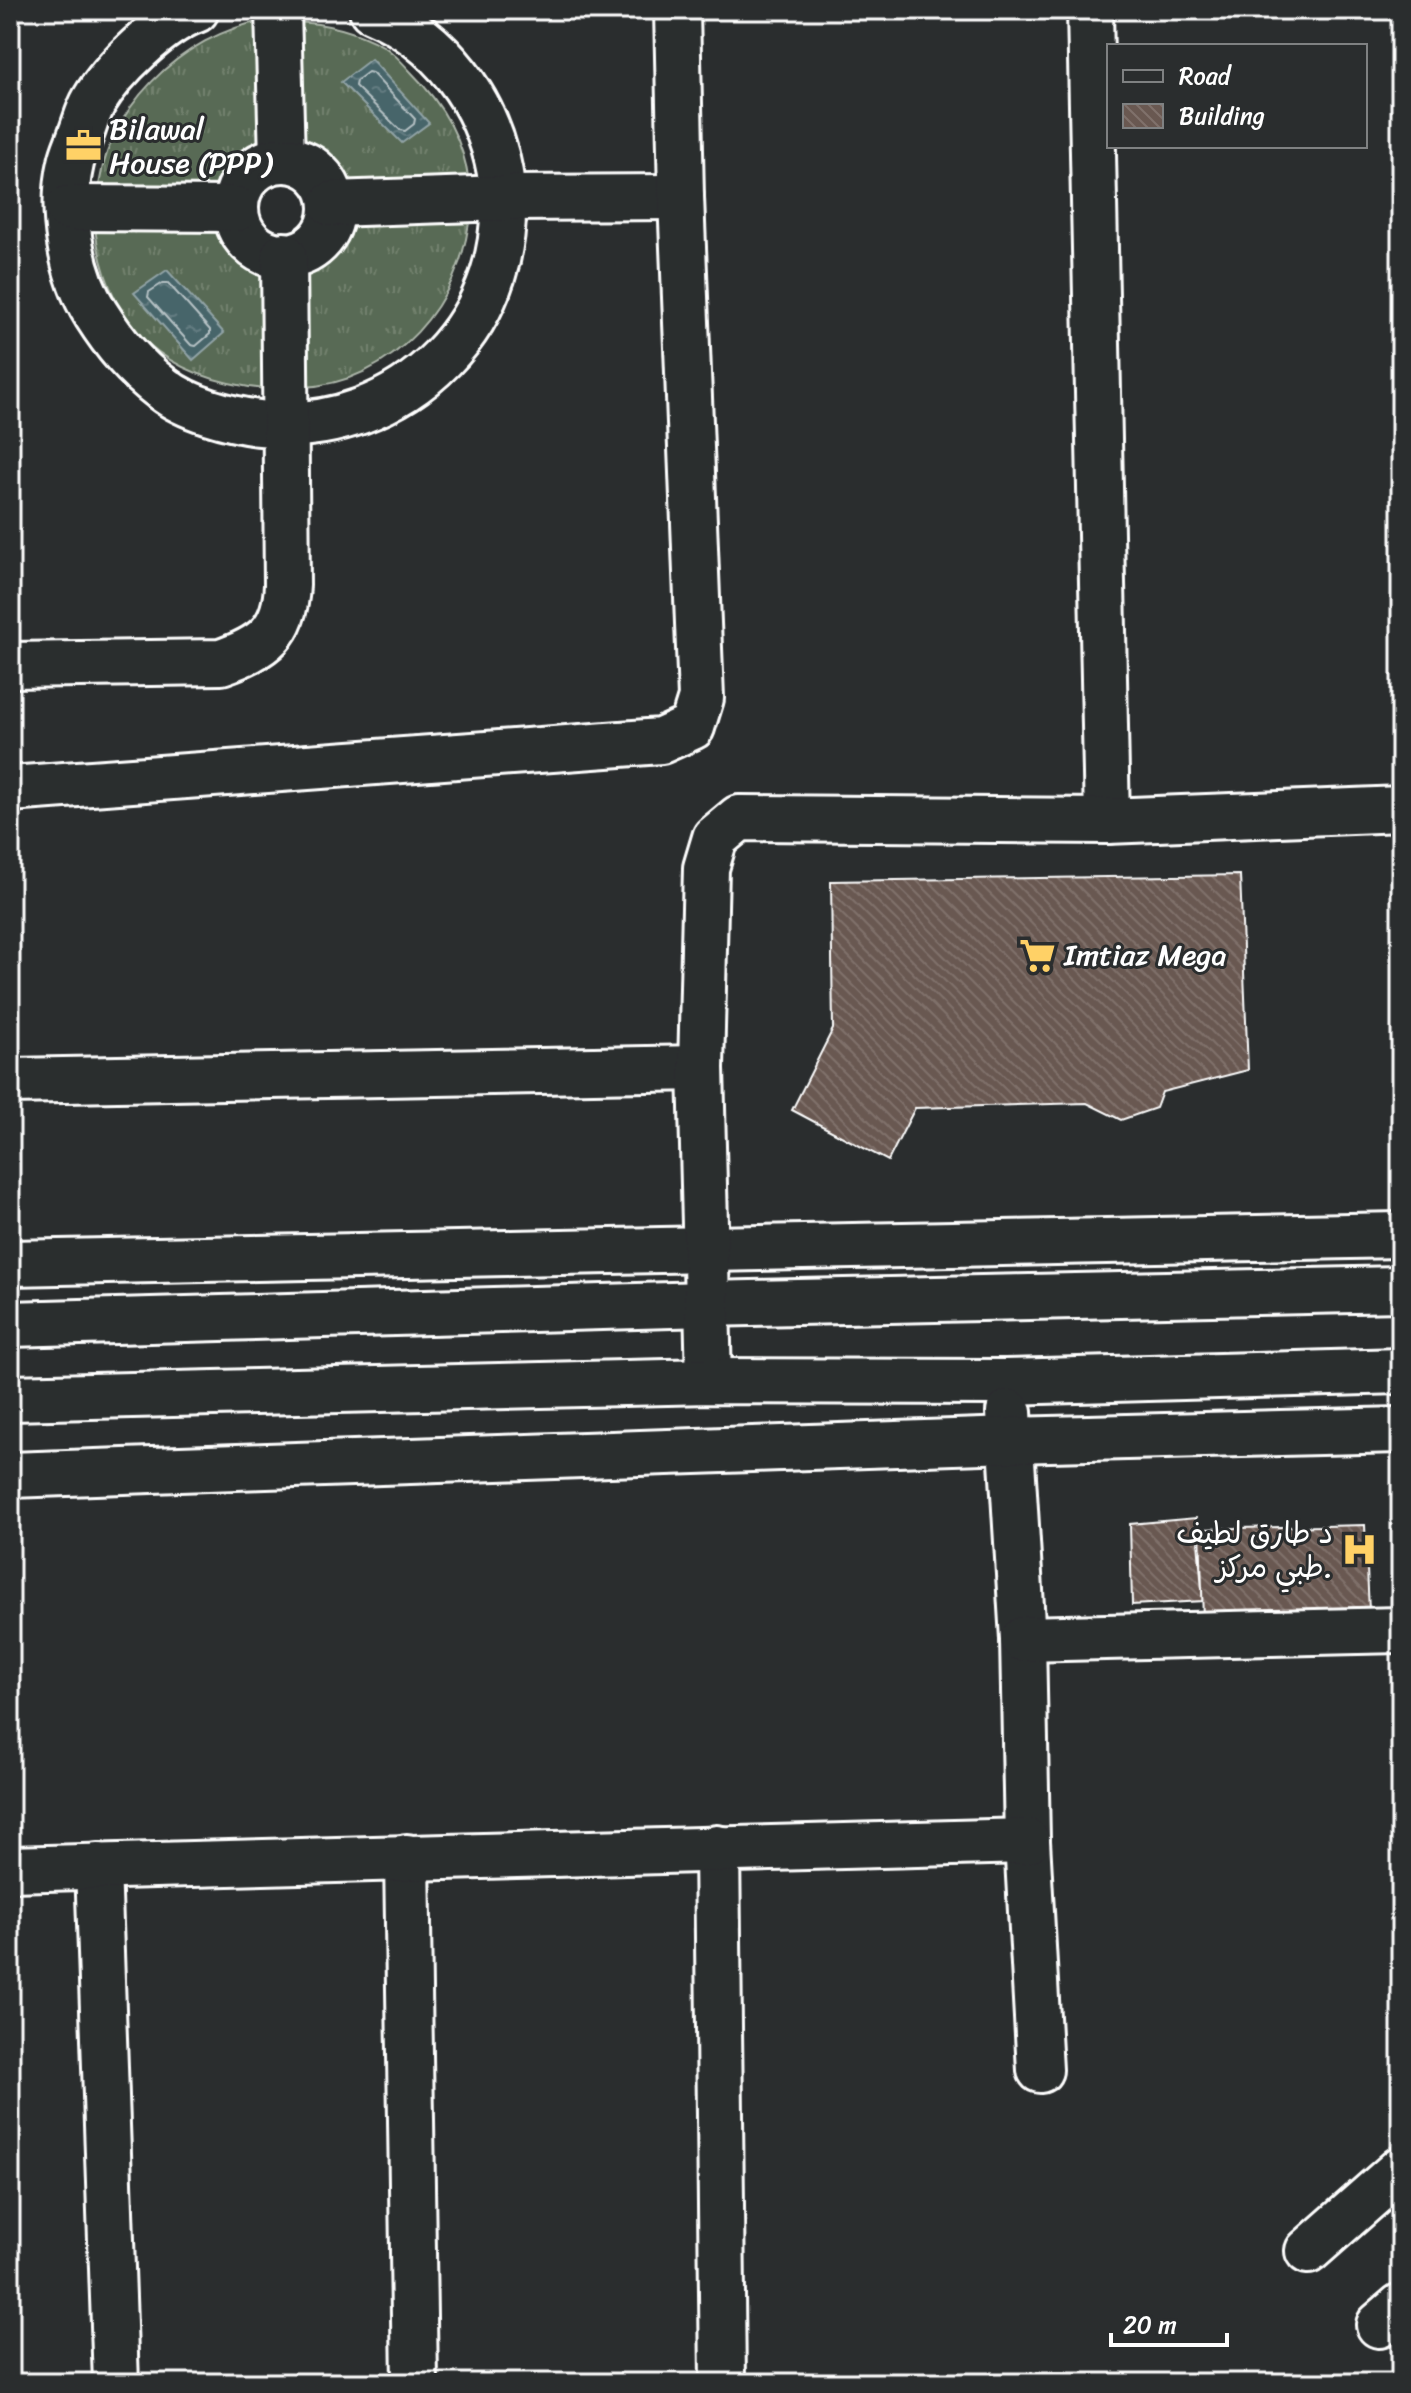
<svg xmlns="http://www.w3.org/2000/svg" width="1411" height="2393" font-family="Sriracha,'Playpen Sans Arabic',sans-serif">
<defs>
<pattern id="grass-tufts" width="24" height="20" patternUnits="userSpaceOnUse" patternTransform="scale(2)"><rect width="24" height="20" fill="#596b54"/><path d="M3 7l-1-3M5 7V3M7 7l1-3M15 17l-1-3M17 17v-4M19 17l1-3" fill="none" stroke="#72816e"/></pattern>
<pattern id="water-ripples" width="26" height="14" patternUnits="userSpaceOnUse" patternTransform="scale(2)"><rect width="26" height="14" fill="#47656b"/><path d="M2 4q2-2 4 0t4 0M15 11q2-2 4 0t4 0" fill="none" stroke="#637c81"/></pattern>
<pattern id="building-back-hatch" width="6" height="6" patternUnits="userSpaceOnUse" patternTransform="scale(2)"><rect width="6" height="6" fill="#695851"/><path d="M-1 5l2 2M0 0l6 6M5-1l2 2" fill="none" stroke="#80716b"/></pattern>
</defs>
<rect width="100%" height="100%" fill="#2a2d2e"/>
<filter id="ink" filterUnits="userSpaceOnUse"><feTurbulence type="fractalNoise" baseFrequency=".0125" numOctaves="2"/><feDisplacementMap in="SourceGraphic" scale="16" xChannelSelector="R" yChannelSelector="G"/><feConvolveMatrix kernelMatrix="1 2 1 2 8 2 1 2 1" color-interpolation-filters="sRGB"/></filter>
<g filter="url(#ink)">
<g fill="url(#grass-tufts)" stroke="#acb5aa" stroke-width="2">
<path d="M 266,20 L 262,155 L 243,172 L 230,197 L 98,198 C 102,111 182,34 266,20 Z"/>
<path d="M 294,22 C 325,23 356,31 383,46 C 393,52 402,62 410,71 C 441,102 464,139 469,183 L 339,190 L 324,168 L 294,150 Z"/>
<path d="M 470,212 C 463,302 393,384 301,387 L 303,258 L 323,245 L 336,225 Z"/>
<path d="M 94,220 L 232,227 L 245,245 L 270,262 L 275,390 C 165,381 106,331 94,220 Z"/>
</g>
<g fill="url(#water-ripples)" stroke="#91a3a6" stroke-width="2">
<polygon points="371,59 429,123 402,143 341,82"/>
<polygon points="167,270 224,333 193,360 134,293"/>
</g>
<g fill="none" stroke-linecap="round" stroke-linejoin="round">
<g stroke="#b5c1c4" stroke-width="2">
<polygon points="368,72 372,73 415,119 414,124 405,131 400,130 355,86 356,81"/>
<polygon points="163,283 168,283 210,330 210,334 196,346 191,345 148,297 149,292"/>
</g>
</g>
<g fill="url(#building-back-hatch)" stroke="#fff" stroke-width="2">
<polygon points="10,77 15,77 15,121 10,129"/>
<polygon points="10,301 15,302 15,342 10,348"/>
<polygon points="1240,875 1248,1070 1162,1092 1156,1108 1121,1120 1087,1103 915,1108 888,1161 792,1110 833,1029 831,881"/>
<polygon points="1196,1518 1203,1601 1132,1605 1130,1524"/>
<polygon points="1365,1525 1369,1611 1203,1619 1200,1529"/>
</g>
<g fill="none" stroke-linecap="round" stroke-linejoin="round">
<defs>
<g id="minor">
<path d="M 196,10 C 161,22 113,69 94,101 C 88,111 85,124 81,134 C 78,143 73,153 71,163 C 60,210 70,273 96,314 C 115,344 134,367 163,389 C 187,408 229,419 259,423 C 402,439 524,318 500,173 C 487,101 441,39 372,10"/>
<polyline points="278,10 282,159"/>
<polyline points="1090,10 1107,821"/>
<circle cx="284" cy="208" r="48"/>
<polyline points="332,204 504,198 681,197"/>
<polyline points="68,208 236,209"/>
<path d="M 10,665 L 221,662 C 264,647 285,632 287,585 L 284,255"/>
<polyline points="10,789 661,741 692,727 701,698 681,197 677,10"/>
<polyline points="10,1081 701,1068"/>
<polyline points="10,1263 1401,1235"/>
<polyline points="10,1324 706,1304 1401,1289"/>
<polyline points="709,1381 701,1068 706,868 715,838 739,818 1107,821 1401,809"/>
<polyline points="10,1398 709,1381 1005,1382 1401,1371"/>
<polyline points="1009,1412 1023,1639 1027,1841 1040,2070"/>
<polyline points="10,1475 1011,1440 1401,1430"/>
<polyline points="1023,1639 1401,1630"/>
<polyline points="717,1848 723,2383"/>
<polyline points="407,1857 415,2383"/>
<polyline points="98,1866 116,2383"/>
<polyline points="10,1869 1027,1841"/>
<polyline points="1308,2251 1401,2169"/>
<polyline points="1379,2325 1401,2306"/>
</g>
</defs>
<use href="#minor" stroke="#fff" stroke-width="50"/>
<use href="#minor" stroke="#2a2d2e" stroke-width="44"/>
</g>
</g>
<defs>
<symbol id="office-bare" viewBox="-9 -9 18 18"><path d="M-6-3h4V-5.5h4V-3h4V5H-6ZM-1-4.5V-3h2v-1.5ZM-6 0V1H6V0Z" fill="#ffd166" stroke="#2a2d2e" stroke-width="2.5" paint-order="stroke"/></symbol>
<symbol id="supermarket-bare" viewBox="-9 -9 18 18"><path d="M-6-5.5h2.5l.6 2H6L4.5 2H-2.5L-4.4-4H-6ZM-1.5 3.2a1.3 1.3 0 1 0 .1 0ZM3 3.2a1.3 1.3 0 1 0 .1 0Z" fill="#ffd166" stroke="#2a2d2e" stroke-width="2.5" paint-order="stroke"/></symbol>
<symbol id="hospital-bare" viewBox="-9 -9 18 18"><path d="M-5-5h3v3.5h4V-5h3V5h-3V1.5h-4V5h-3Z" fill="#ffd166" stroke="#2a2d2e" stroke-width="2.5" paint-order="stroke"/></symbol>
</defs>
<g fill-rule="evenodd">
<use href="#office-bare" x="58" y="120" width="51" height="51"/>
<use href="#supermarket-bare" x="1012" y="930" width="51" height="51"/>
<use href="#hospital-bare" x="1334" y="1524" width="51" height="51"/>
</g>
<g text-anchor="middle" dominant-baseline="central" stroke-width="6" stroke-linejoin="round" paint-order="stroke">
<g font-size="30" fill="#fff" stroke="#2a2d2e" text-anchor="start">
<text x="109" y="129">Bilawal<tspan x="109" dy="34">House (PPP)</tspan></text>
<text x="1064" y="955">Imtiaz Mega</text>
<text x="1333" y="1533" text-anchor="end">د طارق لطیف<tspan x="1333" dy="34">طبي مرکز.</tspan></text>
</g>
</g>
<rect width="1411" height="2393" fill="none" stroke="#2a2d2e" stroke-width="40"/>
<rect x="20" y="20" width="1371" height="2353" fill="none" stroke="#fff" stroke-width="3" filter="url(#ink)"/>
<rect x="1107" y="44" width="260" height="104" fill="#2a2d2e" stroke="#7f8182" stroke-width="2"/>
<rect x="1123" y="70" width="40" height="12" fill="#2a2d2e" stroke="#7f8182" stroke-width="2"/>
<text x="1179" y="84" font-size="24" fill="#ffffff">Road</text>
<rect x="1123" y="104" width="40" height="24" fill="url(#building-back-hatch)" stroke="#7f8182" stroke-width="2"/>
<text x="1179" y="124" font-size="24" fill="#ffffff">Building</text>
<path d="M1111 2333v12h116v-12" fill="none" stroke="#ffffff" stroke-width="4"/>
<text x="1123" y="2333" font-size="24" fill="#ffffff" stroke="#2a2d2e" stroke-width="6" paint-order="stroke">20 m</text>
</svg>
